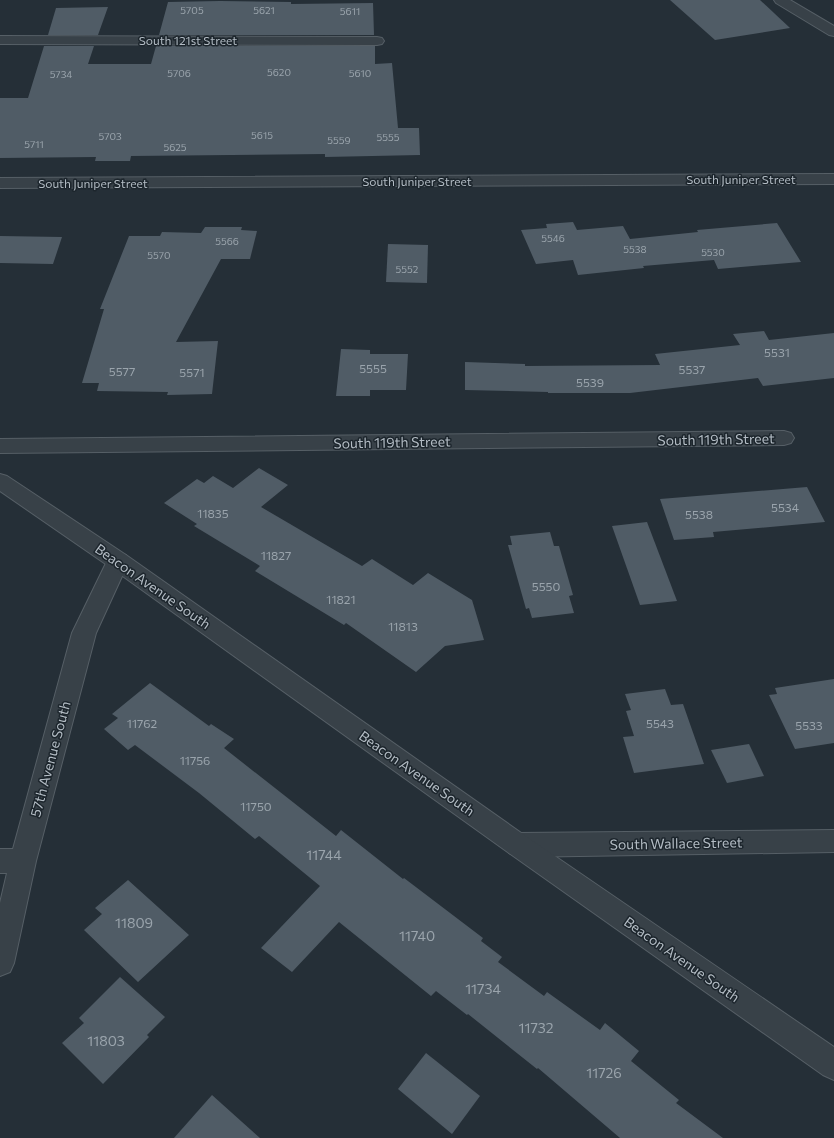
<svg xmlns="http://www.w3.org/2000/svg" width="834" height="1138" font-family="Commissioner,sans-serif">
<rect width="100%" height="100%" fill="#252f37"/>
<g fill="#505c66">
<polygon points="670,0 760,0 790,28 715,40"/>
<polygon points="220,1 291,2 291,4 373,3 374,35 159,35 168,2"/>
<polygon points="108,7 98,35 48,35 56,8"/>
<polygon points="44,46 94,46 88,64 151,64 156,46 375,46 375,64 392,63 398,128 419,128 420,155 325,157 325,154 131,156 130,161 95,161 96,157 0,158 0,98 28,98"/>
<polygon points="573,222 577,230 623,226 630,239 698,232 697,230 777,223 801,262 718,269 714,260 643,266 644,268 578,275 573,260 536,264 521,230 547,228 546,224"/>
<polygon points="205,227 242,227 241,230 257,231 250,259 221,259 176,342 218,341 212,394 167,395 168,392 97,391 99,383 82,383 104,309 100,309 129,236 160,236 162,232 201,233"/>
<polygon points="0,236 62,237 53,264 0,263"/>
<polygon points="388,244 428,245 427,283 386,282"/>
<polygon points="764,331 769,340 834,333 834,378 763,386 758,378 630,393 548,393 548,392 465,390 465,362 525,364 525,366 660,365 655,354 740,345 733,334"/>
<polygon points="341,349 370,350 370,354 408,354 406,390 370,390 370,396 336,396"/>
<polygon points="259,468 288,485 261,507 362,566 372,559 413,585 428,573 472,600 484,640 445,646 416,672 346,623 344,625 255,571 260,566 194,526 197,524 164,503 197,479 204,483 213,476 233,488"/>
<polygon points="807,487 825,522 713,532 714,537 674,540 660,499"/>
<polygon points="647,522 677,601 640,605 612,526"/>
<polygon points="550,532 554,546 559,546 573,595 569,596 574,613 532,618 529,608 526,609 508,545 512,545 510,536"/>
<polygon points="834,679 834,743 795,749 769,695 777,694 775,688"/>
<polygon points="150,683 209,726 211,724 234,739 224,748 336,836 341,830 403,879 404,878 483,938 481,941 502,957 498,962 544,996 547,992 600,1030 605,1023 639,1051 631,1061 679,1100 676,1103 723,1138 620,1138 538,1068 537,1069 468,1014 467,1015 436,991 431,996 339,922 292,972 261,948 320,886 259,836 255,839 199,793 135,745 128,750 104,729 118,718 112,714"/>
<polygon points="665,689 671,705 683,704 704,764 634,773 623,737 634,736 626,711 631,710 625,694"/>
<polygon points="749,744 764,776 727,783 711,750"/>
<polygon points="128,880 189,935 138,982 84,930 102,914 95,908"/>
<polygon points="120,977 165,1017 147,1035 149,1037 103,1084 62,1043 84,1023 79,1018"/>
<polygon points="426,1053 480,1096 452,1134 398,1089"/>
<polygon points="212,1095 260,1138 174,1138"/>
</g>
<g fill="none" stroke-linecap="round" stroke-linejoin="round">
<defs>
<g id="minor">
<polygon points="774,0 790,0 834,26 834,36 829,35 776,3"/>
<polygon points="0,36 377,37 382,38 384,41 382,44 377,45 0,44"/>
<polygon points="834,174 834,184 0,188 0,178"/>
<polygon points="784,431 791,433 794,438 791,443 784,445 0,453 0,439"/>
<polygon points="118,553 126,555 129,561 96,633 36,861 14,963 10,972 0,976 0,903 7,873 0,873 0,849 13,849 72,633 107,561 110,555"/>
<polygon points="834,830 834,852 518,857 509,853 505,845 509,837 518,833"/>
</g>
<polygon id="tertiary" points="0,474 7,476 126,555 527,837 834,1047 834,1080 823,1075 509,853 110,567 0,491"/>
</defs>
<use href="#minor" stroke="#565f66" stroke-width="2"/>
<use href="#tertiary" stroke="#565f66" stroke-width="2"/>
<use href="#minor" fill="#384148" fill-rule="evenodd"/>
<use href="#tertiary" fill="#384148" fill-rule="evenodd"/>
</g>
<g text-anchor="middle" dominant-baseline="central" stroke-width="3" stroke-linejoin="round" paint-order="stroke">
<g font-size="10" fill="#9aa4ac">
<text x="192" y="10">5705</text>
<text x="264" y="10">5621</text>
<text x="350" y="11">5611</text>
<text x="279" y="72">5620</text>
<text x="179" y="73">5706</text>
<text x="360" y="73">5610</text>
<text x="61" y="74">5734</text>
<text x="262" y="135">5615</text>
<text x="110" y="136">5703</text>
<text x="388" y="137">5555</text>
<text x="339" y="140">5559</text>
<text x="34" y="144">5711</text>
<text x="175" y="147">5625</text>
<text x="553" y="238">5546</text>
<text x="227" y="241">5566</text>
<text x="635" y="249">5538</text>
<text x="713" y="252">5530</text>
<text x="159" y="255">5570</text>
<text x="407" y="269">5552</text>
</g>
<g font-size="12" fill="#b3bcc4" stroke="#1d262d">
<text x="188" y="40">South 121st Street</text>
<text x="741" y="179">South Juniper Street</text>
<text x="417" y="181">South Juniper Street</text>
<text x="93" y="183">South Juniper Street</text>
</g>
<g font-size="12" fill="#9aa4ac">
<text x="777" y="352">5531</text>
<text x="373" y="368">5555</text>
<text x="692" y="369">5537</text>
<text x="122" y="371">5577</text>
<text x="192" y="372">5571</text>
<text x="590" y="382">5539</text>
<text x="785" y="507">5534</text>
<text x="213" y="513">11835</text>
<text x="699" y="514">5538</text>
<text x="276" y="555">11827</text>
<text x="546" y="586">5550</text>
<text x="341" y="599">11821</text>
<text x="403" y="626">11813</text>
<text x="142" y="723">11762</text>
<text x="660" y="723">5543</text>
<text x="809" y="725">5533</text>
<text x="195" y="760">11756</text>
<text x="256" y="806">11750</text>
</g>
<g font-size="14" fill="#b3bcc4" stroke="#1d262d">
<text transform="translate(716 439) rotate(-1)">South 119th Street</text>
<text transform="translate(392 442) rotate(-1)">South 119th Street</text>
<text transform="translate(153 586) rotate(35)">Beacon Avenue South</text>
<text transform="translate(50 759) rotate(-75)">57th Avenue South</text>
<text transform="translate(417 773) rotate(35)">Beacon Avenue South</text>
<text transform="translate(676 843) rotate(-1)">South Wallace Street</text>
<text transform="translate(682 959) rotate(35)">Beacon Avenue South</text>
</g>
<g font-size="14" fill="#9aa4ac">
<text x="324" y="854">11744</text>
<text x="134" y="922">11809</text>
<text x="417" y="935">11740</text>
<text x="483" y="988">11734</text>
<text x="536" y="1027">11732</text>
<text x="106" y="1040">11803</text>
<text x="604" y="1072">11726</text>
</g>
</g>
</svg>
